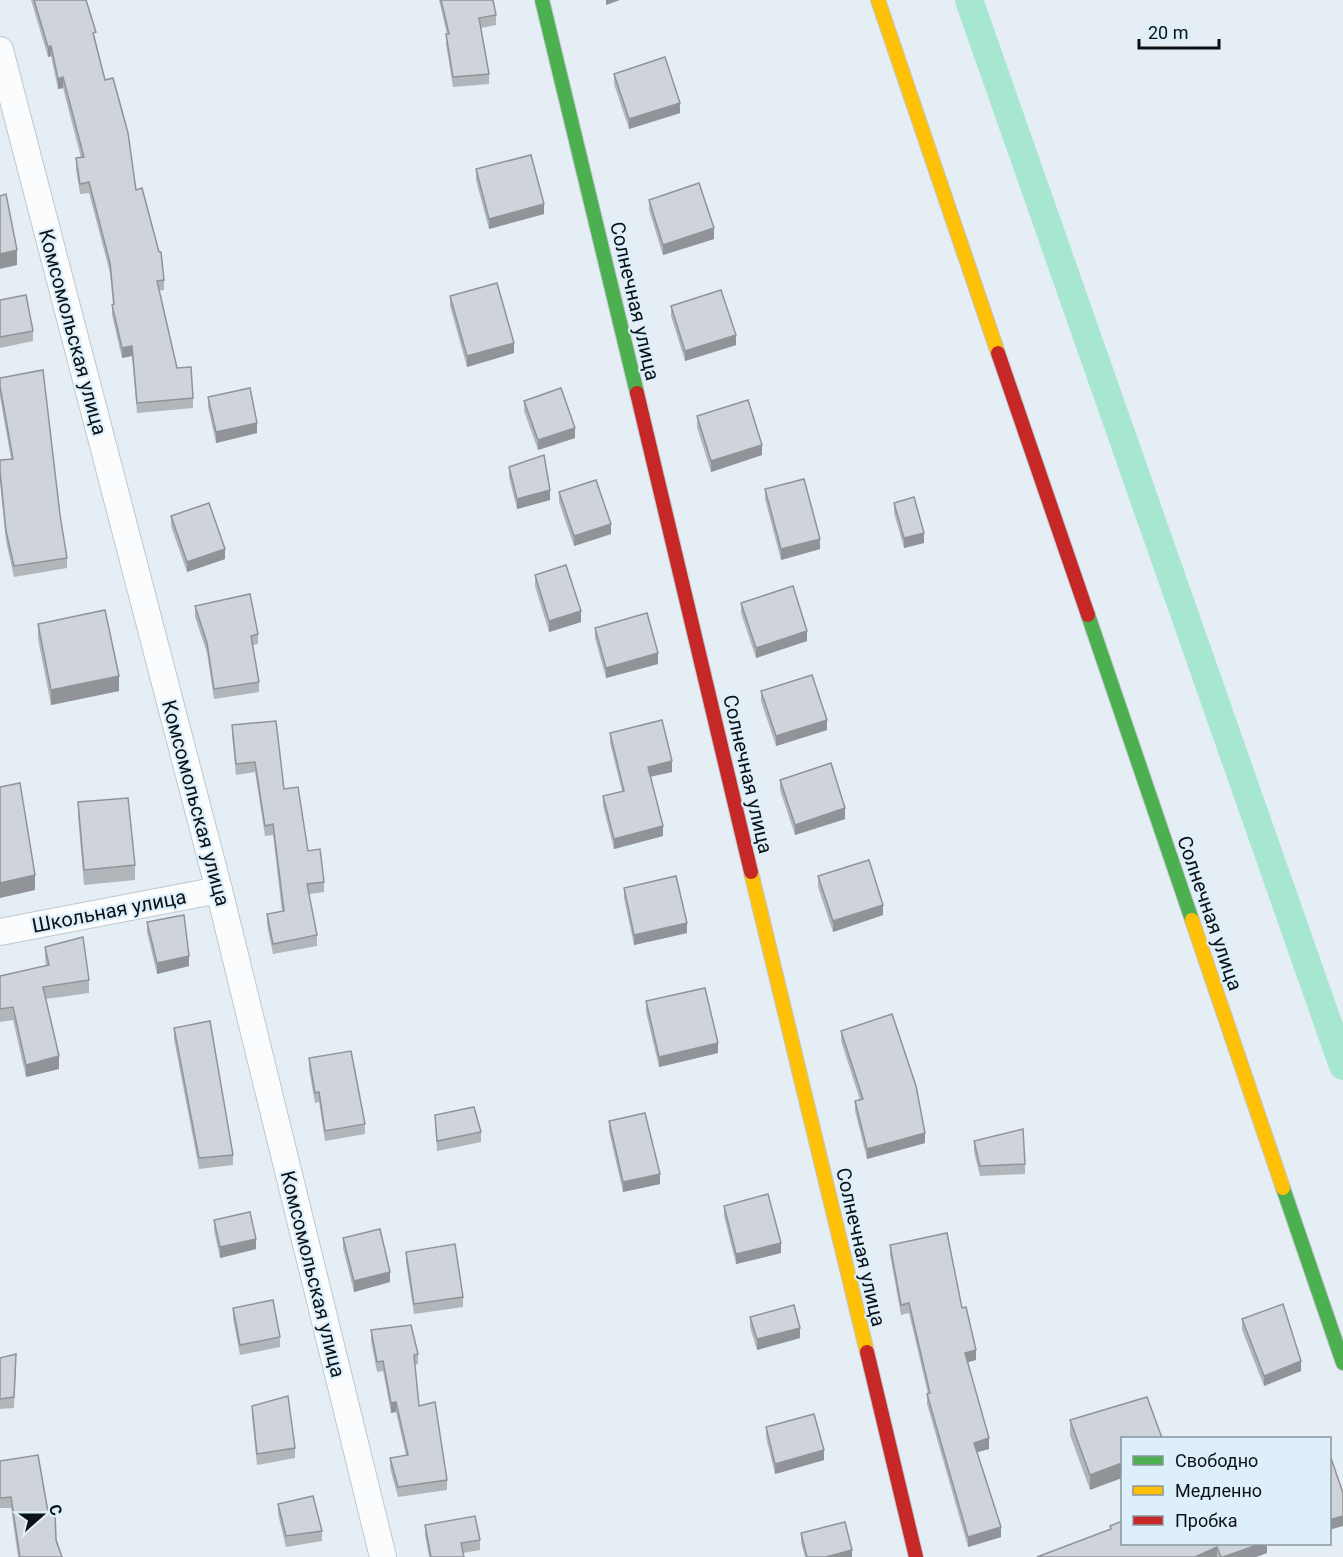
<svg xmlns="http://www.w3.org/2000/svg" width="1343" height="1557" font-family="Roboto,sans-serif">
<rect width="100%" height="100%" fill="#e4eef4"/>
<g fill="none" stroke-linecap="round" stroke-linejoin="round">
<polyline stroke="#a7e6d0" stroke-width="28" points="969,0 1343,1066"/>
<defs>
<g id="street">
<polyline points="0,50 219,890 383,1557"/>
<polyline points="0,932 219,890"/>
</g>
<g id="fast">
<polyline points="542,0 637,393"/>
<polyline points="1088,615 1192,920"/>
<polyline points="1283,1188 1343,1363"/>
</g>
<g id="slow">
<polyline points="878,0 998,353"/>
<polyline points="751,872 867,1352"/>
<polyline points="1192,920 1283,1188"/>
</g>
<g id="jam">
<polyline points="998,353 1088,615"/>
<polyline points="637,393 751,872"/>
<polyline points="867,1352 916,1557"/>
</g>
</defs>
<use href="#street" stroke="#c0c8cd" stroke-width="28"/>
<use href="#fast" stroke="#c0c8cd" stroke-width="16"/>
<use href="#slow" stroke="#c0c8cd" stroke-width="16"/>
<use href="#jam" stroke="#c0c8cd" stroke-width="16"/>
<use href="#street" stroke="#fbfcfd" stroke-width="26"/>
<use href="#fast" stroke="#4caf50" stroke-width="14"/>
<use href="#slow" stroke="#ffc107" stroke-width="14"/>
<use href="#jam" stroke="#c62828" stroke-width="14"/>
</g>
<g fill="#b1b6bb">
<polygon points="31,0 86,0 105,80 136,190 164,280 164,290 159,291 177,368 193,398 193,408 137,413 132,356 122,358 112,315 112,305 113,304 110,273 89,193 80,194 76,169 76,158 81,158 63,88 58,89 51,56 48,57"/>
<polygon points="439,0 493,0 496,15 496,25 481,28 489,74 489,84 453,87 446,44 447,34"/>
<polygon points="614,74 680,113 629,129 614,84"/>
<polygon points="476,169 544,214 489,229 476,180"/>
<polygon points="649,200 714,239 663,255 649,210"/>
<polygon points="450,296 514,353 467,367 450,306"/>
<polygon points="0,300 33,331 33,341 0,348"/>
<polygon points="671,306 736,345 685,361 671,316"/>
<polygon points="0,378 60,515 67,558 67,568 14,577 6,541 0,482 0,460 11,459 0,397"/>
<polygon points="208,397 257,433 216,443 208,407"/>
<polygon points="524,401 575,438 538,450 524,411"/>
<polygon points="697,416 762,455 711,472 697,427"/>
<polygon points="509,467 550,500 517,509 509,477"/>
<polygon points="765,489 820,549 781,560 765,499"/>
<polygon points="559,492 611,534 574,546 559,502"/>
<polygon points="894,503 924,543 904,548 894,513"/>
<polygon points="171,516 225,559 187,572 171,526"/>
<polygon points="535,575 581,622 549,632 535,586"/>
<polygon points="741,603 807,641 756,658 741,613"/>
<polygon points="195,606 258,634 258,644 253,645 259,682 259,692 214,699 207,653 195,617"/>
<polygon points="38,624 119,691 51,705 38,639"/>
<polygon points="595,628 658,664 606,678 595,638"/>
<polygon points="761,691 827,730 776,746 761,701"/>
<polygon points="232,725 284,789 308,851 324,882 324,892 309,894 317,935 317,946 273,954 267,925 267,914 282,912 273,835 265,836 255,772 236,775 232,735"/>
<polygon points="610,733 672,772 650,777 663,836 614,849 603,806 603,796 622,791 610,743"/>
<polygon points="780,780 845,819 795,835 780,790"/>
<polygon points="78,802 135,865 135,880 84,885 78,817"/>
<polygon points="818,876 883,915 833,932 818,887"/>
<polygon points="624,888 687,933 634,945 624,898"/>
<polygon points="147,922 189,966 157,974 147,932"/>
<polygon points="45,947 89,980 89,993 46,999 59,1069 26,1077 13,1020 0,1022 0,976 46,966 45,959"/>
<polygon points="646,1001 718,1053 659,1067 646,1012"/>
<polygon points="174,1028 233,1155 233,1165 199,1169 174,1039"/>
<polygon points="841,1031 925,1143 867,1159 855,1111 855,1101 860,1100 841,1041"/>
<polygon points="309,1058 365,1124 365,1134 325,1141 319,1102 315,1103 309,1069"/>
<polygon points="435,1115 481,1132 481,1142 437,1151"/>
<polygon points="609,1121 660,1184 623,1192 609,1131"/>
<polygon points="974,1141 1025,1164 1025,1174 980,1176 974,1152"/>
<polygon points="724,1206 781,1253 736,1264 724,1216"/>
<polygon points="214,1220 256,1249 220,1258 214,1230"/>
<polygon points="343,1238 390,1282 354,1292 343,1248"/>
<polygon points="890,1245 962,1308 976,1360 968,1362 989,1449 977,1452 1001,1537 968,1547 927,1404 927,1394 928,1394 909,1313 901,1315 890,1255"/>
<polygon points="406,1252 463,1297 463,1307 414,1314 406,1262"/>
<polygon points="233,1308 280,1337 280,1347 240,1355 233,1318"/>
<polygon points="750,1317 800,1338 757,1350 750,1327"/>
<polygon points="1242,1319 1301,1371 1264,1386 1242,1330"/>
<polygon points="371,1330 418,1354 418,1364 415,1365 419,1406 447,1480 447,1490 398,1497 390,1468 390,1458 406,1455 396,1412 391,1413 383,1371 377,1372 371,1341"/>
<polygon points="0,1358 16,1365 14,1408 0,1409"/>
<polygon points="1147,1397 1090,1490 1070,1435 1070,1420"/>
<polygon points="252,1406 295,1448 295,1458 257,1465 252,1416"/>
<polygon points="766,1427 824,1460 775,1474 766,1437"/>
<polygon points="0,1461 48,1512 62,1557 18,1557 11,1508 0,1508"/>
<polygon points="278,1504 322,1531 322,1541 286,1547 278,1514"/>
<polygon points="425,1525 480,1540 480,1550 463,1553 464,1557 429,1557 425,1535"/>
<polygon points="1110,1526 1267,1544 1267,1553 1256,1557 1037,1557 1110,1529"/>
<polygon points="801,1533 852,1557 805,1557 801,1543"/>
</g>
<g fill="#909499">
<polygon points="606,0 620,0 606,5"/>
<polygon points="51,46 51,56 48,57 48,47"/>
<polygon points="63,77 63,88 58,89 58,79"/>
<polygon points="680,103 680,113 629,129 629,119"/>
<polygon points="544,204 544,214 489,229 489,219"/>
<polygon points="714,228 714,239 663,255 663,245"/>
<polygon points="17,250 17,265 0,269 0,254"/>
<polygon points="736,335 736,345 685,361 685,351"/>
<polygon points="514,343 514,353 467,367 467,356"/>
<polygon points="132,346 132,356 122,358 122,348"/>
<polygon points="257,423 257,433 216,443 216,432"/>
<polygon points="575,428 575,438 538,450 538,440"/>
<polygon points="762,445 762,455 711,472 711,461"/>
<polygon points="550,490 550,500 517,509 517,499"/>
<polygon points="611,524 611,534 574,546 574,536"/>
<polygon points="924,533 924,543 904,548 904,538"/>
<polygon points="820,539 820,549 781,560 781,549"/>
<polygon points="225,549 225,559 187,572 187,562"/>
<polygon points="581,611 581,622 549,632 549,621"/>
<polygon points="807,631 807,641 756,658 756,648"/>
<polygon points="658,653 658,664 606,678 606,668"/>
<polygon points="119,676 119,691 51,705 51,690"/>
<polygon points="827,720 827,730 776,746 776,736"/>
<polygon points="672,761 672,772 648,777 648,767"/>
<polygon points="845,808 845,819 795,835 795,825"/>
<polygon points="663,826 663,836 614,849 614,839"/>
<polygon points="35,875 35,890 0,898 0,883"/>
<polygon points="883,905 883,915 833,932 833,921"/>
<polygon points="687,923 687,933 634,945 634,935"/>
<polygon points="189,956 189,966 157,974 157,963"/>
<polygon points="718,1043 718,1053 659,1067 659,1057"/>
<polygon points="59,1056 59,1069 26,1077 26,1065"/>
<polygon points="925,1133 925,1143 867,1159 867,1149"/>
<polygon points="660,1174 660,1184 623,1192 623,1182"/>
<polygon points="256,1239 256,1249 220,1258 220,1247"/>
<polygon points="781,1243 781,1253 736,1264 736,1254"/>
<polygon points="390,1272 390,1282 354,1292 354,1281"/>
<polygon points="800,1328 800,1338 757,1350 757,1339"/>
<polygon points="976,1350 976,1360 965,1363 965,1353"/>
<polygon points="1301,1361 1301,1371 1264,1386 1264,1376"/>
<polygon points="396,1402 396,1412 391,1413 391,1403"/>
<polygon points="989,1438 989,1449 974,1453 974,1443"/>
<polygon points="824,1450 824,1460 775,1474 775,1464"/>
<polygon points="1122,1463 1122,1478 1090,1490 1090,1475"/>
<polygon points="1343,1516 1343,1526 1329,1530 1329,1520"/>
<polygon points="1001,1527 1001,1537 968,1547 968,1537"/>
<polygon points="1260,1544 1267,1544 1267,1553 1256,1557 1223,1557"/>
<polygon points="1217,1547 1217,1557 1195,1557"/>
<polygon points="852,1550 852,1557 826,1557"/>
</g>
<g fill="#ced4da" stroke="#909499" stroke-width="1.5">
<polygon points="34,0 86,0 96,32 93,33 105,80 113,78 128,133 136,190 142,188 159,252 161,252 164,280 157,281 177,368 191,367 193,398 137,403 132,346 122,348 112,305 114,304 110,263 89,182 80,184 76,158 84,157 63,77 58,79 51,46 48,47"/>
<polygon points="441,0 493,0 496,15 479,18 489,74 453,77 446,34 449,34"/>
<polygon points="665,57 680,103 629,119 614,74"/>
<polygon points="531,155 544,204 489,219 476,169"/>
<polygon points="699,183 714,228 663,245 649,200"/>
<polygon points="6,194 17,250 0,254 0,196"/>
<polygon points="497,283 514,343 467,356 450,296"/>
<polygon points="721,290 736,335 685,351 671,306"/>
<polygon points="26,295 33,331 0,337 0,300"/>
<polygon points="43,370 60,515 67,558 14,566 6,531 0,471 0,460 13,459 0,386 0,378"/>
<polygon points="250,388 257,423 216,432 208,397"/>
<polygon points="561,388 575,428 538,440 524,401"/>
<polygon points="748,400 762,445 711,461 697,416"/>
<polygon points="544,455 550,490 517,499 509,467"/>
<polygon points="804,479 820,539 781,549 765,489"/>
<polygon points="596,480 611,524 574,536 559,492"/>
<polygon points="914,497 924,533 904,538 894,503"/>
<polygon points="209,503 225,549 187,562 171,516"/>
<polygon points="566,565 581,611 549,621 535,575"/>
<polygon points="793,586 807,631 756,648 741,603"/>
<polygon points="250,594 258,634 251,636 259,682 214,689 207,643 195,606"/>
<polygon points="105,610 119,676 51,690 38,624"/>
<polygon points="647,613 658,653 606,668 595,628"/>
<polygon points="812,675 827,720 776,736 761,691"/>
<polygon points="662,720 672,761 648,767 663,826 614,839 603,796 624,791 610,733"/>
<polygon points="276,721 284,789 298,787 308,851 320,849 324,882 307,884 317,935 273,944 267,914 284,911 273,824 265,826 255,762 236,764 232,725"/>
<polygon points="831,763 845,808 795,825 780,780"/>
<polygon points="20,783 35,875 0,883 0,787"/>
<polygon points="128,798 135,865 84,870 78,802"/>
<polygon points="869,860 883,905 833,921 818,876"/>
<polygon points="676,876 687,923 634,935 624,888"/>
<polygon points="184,915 189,956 157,963 147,922"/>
<polygon points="83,937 89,980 43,987 59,1056 26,1065 13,1007 0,1009 0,976 49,965 45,947"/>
<polygon points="705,988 718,1043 659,1057 646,1001"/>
<polygon points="892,1014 916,1086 925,1133 867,1149 855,1101 863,1099 841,1031"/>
<polygon points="210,1021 233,1155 199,1158 174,1028"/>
<polygon points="351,1051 365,1124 325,1131 319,1092 315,1093 309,1058"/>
<polygon points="474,1107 481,1132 437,1141 435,1115"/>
<polygon points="645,1113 660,1174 623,1182 609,1121"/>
<polygon points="1023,1129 1025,1164 980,1166 974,1141"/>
<polygon points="768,1194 781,1243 736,1254 724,1206"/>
<polygon points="250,1212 256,1239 220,1247 214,1220"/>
<polygon points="380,1229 390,1272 354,1281 343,1238"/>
<polygon points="947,1233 962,1308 966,1307 976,1350 965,1353 989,1438 974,1443 1001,1527 968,1537 927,1394 930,1393 909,1303 901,1305 890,1245"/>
<polygon points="455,1244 463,1297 414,1304 406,1252"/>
<polygon points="273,1300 280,1337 240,1345 233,1308"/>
<polygon points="1283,1304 1301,1361 1264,1376 1242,1319"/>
<polygon points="794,1305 800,1328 757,1339 750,1317"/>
<polygon points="411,1325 418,1354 414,1355 419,1406 435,1402 447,1480 398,1487 390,1458 408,1455 396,1402 391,1403 383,1361 377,1362 371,1330"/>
<polygon points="16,1354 14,1397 0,1399 0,1358"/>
<polygon points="288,1396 295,1448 257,1454 252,1406"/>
<polygon points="1147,1397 1162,1438 1122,1438 1122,1463 1090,1475 1070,1420"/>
<polygon points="814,1414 824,1450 775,1464 766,1427"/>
<polygon points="38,1455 48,1512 55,1512 56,1540 62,1557 20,1557 11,1497 0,1498 0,1461"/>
<polygon points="1329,1458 1331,1458 1343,1493 1343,1516 1329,1520"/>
<polygon points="313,1496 322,1531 286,1536 278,1504"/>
<polygon points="475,1516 480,1540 461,1543 464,1557 431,1557 425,1525"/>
<polygon points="1122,1521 1122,1544 1260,1544 1223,1557 1221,1557 1217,1547 1195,1557 1037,1557 1111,1529 1110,1526"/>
<polygon points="845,1522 852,1550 826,1557 807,1557 801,1533"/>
</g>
<g text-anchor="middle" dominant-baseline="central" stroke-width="4.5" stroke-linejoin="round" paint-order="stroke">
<g font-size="20" fill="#0b1115" stroke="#ddeffb">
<text transform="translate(635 301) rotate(77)">Солнечная улица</text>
<text transform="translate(73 332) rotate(75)">Комсомольская улица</text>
<text transform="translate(748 774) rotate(77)">Солнечная улица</text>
<text transform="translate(196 803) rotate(75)">Комсомольская улица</text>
<text transform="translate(109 911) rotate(-11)">Школьная улица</text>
<text transform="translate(1210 913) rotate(71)">Солнечная улица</text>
<text transform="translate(861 1247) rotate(77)">Солнечная улица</text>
<text transform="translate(313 1274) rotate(76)">Комсомольская улица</text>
</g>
</g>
<rect x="1121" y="1437" width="210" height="108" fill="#ddeffb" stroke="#89969f" stroke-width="1.5"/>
<rect x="1133" y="1456" width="30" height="9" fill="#4caf50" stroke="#89969f" stroke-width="1.5"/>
<text x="1175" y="1467" font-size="18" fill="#0b1115">Свободно</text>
<rect x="1133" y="1486" width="30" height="9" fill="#ffc107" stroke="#89969f" stroke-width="1.5"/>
<text x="1175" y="1497" font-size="18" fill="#0b1115">Медленно</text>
<rect x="1133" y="1516" width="30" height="9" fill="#c62828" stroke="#89969f" stroke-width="1.5"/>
<text x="1175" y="1527" font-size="18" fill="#0b1115">Пробка</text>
<g transform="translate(42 1515) rotate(69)" stroke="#ddeffb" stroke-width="4.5" paint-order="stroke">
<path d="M0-4.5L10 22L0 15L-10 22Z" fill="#0b1115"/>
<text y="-9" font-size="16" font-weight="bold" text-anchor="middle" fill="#0b1115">С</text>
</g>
<path d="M1139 39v9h80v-9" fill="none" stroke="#0b1115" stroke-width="3"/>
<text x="1148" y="39" font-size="18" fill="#0b1115" stroke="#ddeffb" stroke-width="4.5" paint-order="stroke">20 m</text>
</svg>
